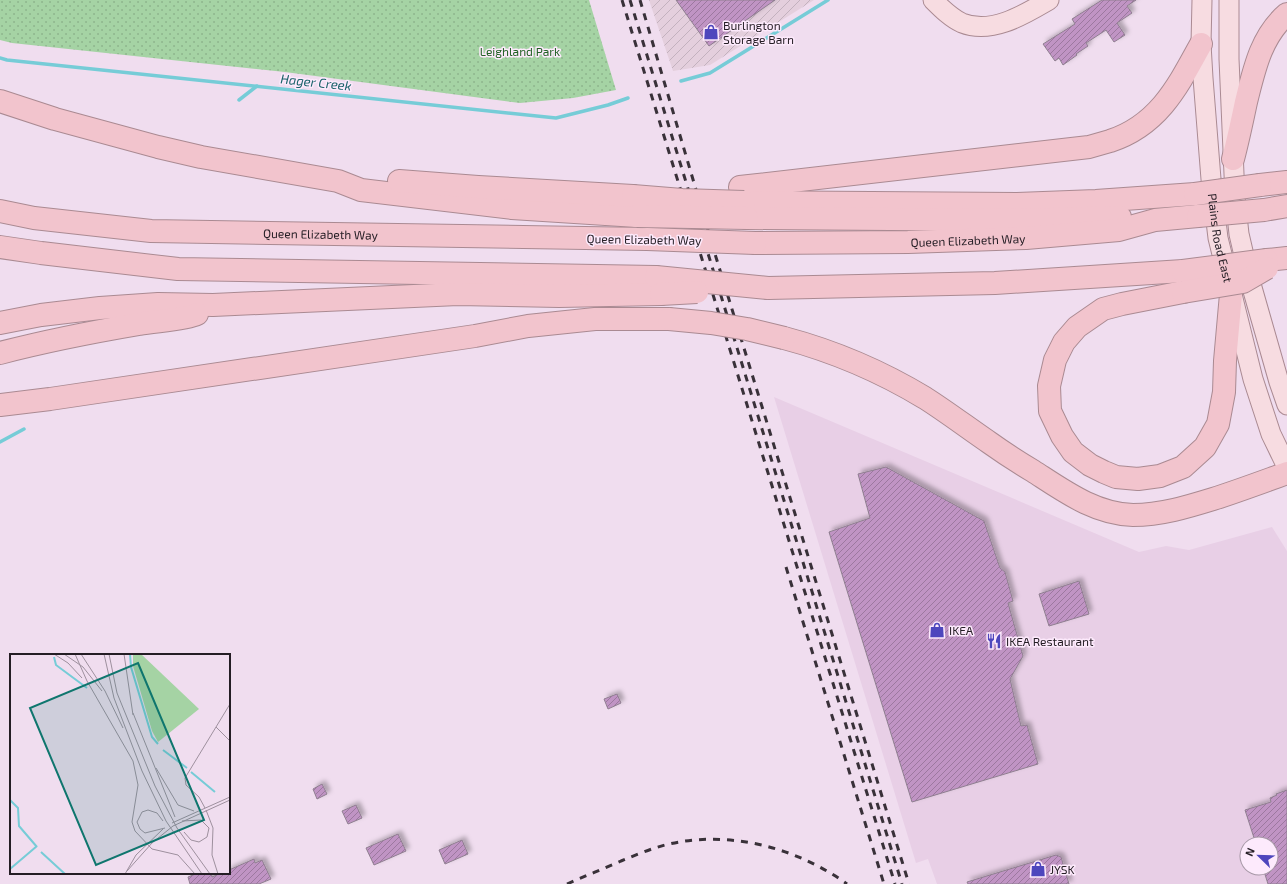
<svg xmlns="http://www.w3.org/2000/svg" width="1287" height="884" font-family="'Exo 2',sans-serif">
<defs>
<pattern id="industrial-furrows" width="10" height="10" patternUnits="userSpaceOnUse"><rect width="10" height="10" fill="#e4cfdd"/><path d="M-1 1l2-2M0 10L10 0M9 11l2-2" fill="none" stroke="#c3b1be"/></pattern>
<pattern id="park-dots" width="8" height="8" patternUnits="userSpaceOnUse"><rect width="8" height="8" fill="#a5d3a4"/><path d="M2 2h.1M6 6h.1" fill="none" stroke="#8eb58d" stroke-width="1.8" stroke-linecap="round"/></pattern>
<pattern id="building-hatch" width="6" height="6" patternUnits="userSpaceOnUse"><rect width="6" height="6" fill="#c094c4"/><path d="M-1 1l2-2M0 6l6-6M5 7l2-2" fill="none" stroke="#9c789f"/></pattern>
<filter id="shadow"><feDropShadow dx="3.5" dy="-3.5" stdDeviation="2" flood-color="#0004"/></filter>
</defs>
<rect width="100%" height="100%" fill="#f0ddef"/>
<path fill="#e8cfe6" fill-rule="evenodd" d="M 774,397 L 1139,552 L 1166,546 L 1189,550 L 1272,527 L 1287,551 L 1287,884 L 937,884 L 928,859 L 916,863 ZM 1247,844 L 1271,844 L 1271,868 L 1247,868 Z"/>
<polygon fill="url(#industrial-furrows)" points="649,0 814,0 710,65 673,71"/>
<polygon fill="url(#park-dots)" points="0,0 589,0 616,90 573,98 520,103 285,72 12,43 0,40"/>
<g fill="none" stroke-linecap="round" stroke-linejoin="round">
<g stroke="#76ccd7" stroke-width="3.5">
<polyline points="0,58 7,60 556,118 608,105 628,98"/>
<polyline points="681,81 710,73 828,0"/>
<polyline points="239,100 257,86"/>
<polyline points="0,442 24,429"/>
</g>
</g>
<g fill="url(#building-hatch)" stroke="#8f7f90" filter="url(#shadow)">
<polygon points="676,0 775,0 709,46"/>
<polygon points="1102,0 1136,0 1127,6 1132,13 1117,23 1125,35 1114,42 1106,30 1086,43 1088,46 1076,54 1077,55 1063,65 1059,58 1055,61 1043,44 1075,24 1072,19"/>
<polygon points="886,467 984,521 1000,568 1005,572 1013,601 1008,603 1023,656 1010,679 1021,726 1027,725 1038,764 912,802 829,532 870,518 858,474"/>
<polygon points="1079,581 1089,614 1049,626 1039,594"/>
<polygon points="617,694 621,703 608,709 604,699"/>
<polygon points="322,784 327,794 317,799 313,789"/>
<polygon points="1287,790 1287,884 1268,884 1263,868 1271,868 1271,844 1256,844 1245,810 1271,802 1270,798 1277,795 1276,794"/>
<polygon points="356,805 362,818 348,824 342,811"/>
<polygon points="398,834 406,851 374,865 366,848"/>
<polygon points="462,840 468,854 445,864 439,850"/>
<polygon points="1056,855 1061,857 1069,884 968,884 967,882"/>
<polygon points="254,859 255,863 262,860 271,879 259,884 190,884 188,877 198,873 211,873 212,877 221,873 229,873 229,870"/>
</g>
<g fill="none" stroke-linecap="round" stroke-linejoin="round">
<defs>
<g id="major">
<path d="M 933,0 C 942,9 951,18 962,23 C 992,35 1025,14 1049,0"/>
<path id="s1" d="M 1202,0 L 1201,44 L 1203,78 L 1211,179 L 1218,238 L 1253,379 L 1271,434 L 1287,467"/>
<polyline points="1229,0 1229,59 1235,197 1239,234 1249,277 1279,382 1287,405"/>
</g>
<g id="highway">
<polyline points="0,101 55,119 158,147 201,157 338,181 361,190 512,208 637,216"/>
<path d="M 1233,159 C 1238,140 1242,121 1246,102 C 1254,70 1261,36 1287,14"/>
<polyline points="399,181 478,187 633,196"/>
<polyline points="1260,185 1287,182"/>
<path d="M 740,187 L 1089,147 C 1096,145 1103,143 1110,141 C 1159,125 1178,86 1201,44"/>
<polyline points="744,202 1017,204 1096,201 1195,194"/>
<polyline points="1264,210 1287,206"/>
<path id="s2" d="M 0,211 L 34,218 L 151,231 L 647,239"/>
<polyline points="747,218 1019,220 1120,217"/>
<path id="s3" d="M 755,243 L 908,242 L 1026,238 L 1119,230 L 1155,220 L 1198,216"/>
<polyline points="0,247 41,253 178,269 656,277"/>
<polyline points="1267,260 1287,258"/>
<polyline points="768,288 995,283 1183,271"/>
<polyline points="1183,292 1122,304 1103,309 1077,327 1064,342 1055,360 1049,386 1050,411 1062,436 1073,452 1090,465 1104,472 1116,477 1138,479 1160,476 1183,467 1205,447 1218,424 1224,392 1225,361 1231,294"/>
<polyline points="0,323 41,315 100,308 158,304 213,305 458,294 559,296 661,294"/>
<path d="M 784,338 C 833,351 882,372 925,398 C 947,412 968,428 990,443 C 1004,453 1018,462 1033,471 C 1064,491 1095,514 1133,515 C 1161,515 1187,507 1213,499 C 1238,491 1262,482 1287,473"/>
<path d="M 0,353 C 46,341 92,332 139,324 C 153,321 185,320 197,314"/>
<polyline points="0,405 50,399 475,336 528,326 595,319 669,319"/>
</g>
</defs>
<use href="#major" stroke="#aa8a92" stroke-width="21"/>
<use href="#highway" stroke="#aa8a92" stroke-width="24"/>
<use href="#major" stroke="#f7dce1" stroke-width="19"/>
<use href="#highway" stroke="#f2c4cd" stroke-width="22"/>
<g stroke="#393139" stroke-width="3" stroke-dasharray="7 7" stroke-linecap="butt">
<polyline points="622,0 895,884"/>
<polyline points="630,0 902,884"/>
<polyline points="640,0 715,254 909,884"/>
<polyline points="786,567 884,884"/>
<path d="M 567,884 C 585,876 603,869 621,861 C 636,855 652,848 669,844 C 731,830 797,848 847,884"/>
</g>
<defs>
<g id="highway-bridge">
<polyline points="1195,194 1260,185"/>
<polyline points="633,196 682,200 744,202"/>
<polyline points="637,216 747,218"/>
<polyline points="1198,216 1264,210"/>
<polyline points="647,239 755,243"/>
<polyline points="1183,271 1267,260"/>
<polyline points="656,277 768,288"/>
<polyline points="1183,292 1243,282 1267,268"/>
<polyline points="661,294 697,292"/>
<polyline points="669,319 711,323 747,329 784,338"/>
</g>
</defs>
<use href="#highway-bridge" stroke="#aa8a92" stroke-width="24" stroke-linecap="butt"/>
<use href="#highway-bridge" stroke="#f2c4cd" stroke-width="22"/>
</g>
<defs>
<symbol id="shop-bare" viewBox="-9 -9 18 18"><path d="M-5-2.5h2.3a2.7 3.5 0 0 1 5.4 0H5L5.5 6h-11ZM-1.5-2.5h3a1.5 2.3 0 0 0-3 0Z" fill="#4e46bd" stroke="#fdeafc" stroke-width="2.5" paint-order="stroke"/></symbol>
<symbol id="restaurant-bare" viewBox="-9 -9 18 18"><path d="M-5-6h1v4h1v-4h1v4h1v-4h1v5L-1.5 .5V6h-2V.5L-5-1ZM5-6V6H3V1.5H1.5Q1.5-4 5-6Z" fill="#4e46bd" stroke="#fdeafc" stroke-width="2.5" paint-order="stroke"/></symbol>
</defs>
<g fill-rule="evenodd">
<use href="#shop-bare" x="700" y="21" width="22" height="22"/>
<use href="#shop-bare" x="926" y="619" width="22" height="22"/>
<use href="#restaurant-bare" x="983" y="630" width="22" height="22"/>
<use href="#shop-bare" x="1027" y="858" width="22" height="22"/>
</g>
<g text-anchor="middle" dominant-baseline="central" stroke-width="3" stroke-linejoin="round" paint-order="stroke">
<g font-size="12" fill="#241d24" stroke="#fdeafc" text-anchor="start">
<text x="723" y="25">Burlington<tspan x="723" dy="14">Storage Barn</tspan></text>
<text x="949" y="630">IKEA</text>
<text x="1006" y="641">IKEA Restaurant</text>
<text x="1050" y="869">JYSK</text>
</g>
<g font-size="12" fill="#216224" stroke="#fdeafc">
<text x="520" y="51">Leighland Park</text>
</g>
<g font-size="12" fill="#241d24" stroke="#fdeafc">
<text stroke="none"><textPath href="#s2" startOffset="322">Queen Elizabeth Way</textPath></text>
<text stroke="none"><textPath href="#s1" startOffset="239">Plains Road East</textPath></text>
<text transform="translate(644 239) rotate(1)">Queen Elizabeth Way</text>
<text stroke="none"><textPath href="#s3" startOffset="213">Queen Elizabeth Way</textPath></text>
</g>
<g font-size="13" font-style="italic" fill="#196169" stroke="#fdeafc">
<text transform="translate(316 82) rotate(6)">Hager Creek</text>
</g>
</g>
<g transform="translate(10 654)">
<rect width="220" height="220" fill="#f0ddef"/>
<path d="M 123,0 L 131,0 L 189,55 L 148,88 L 142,77 L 123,12 Z" fill="#a5d3a4"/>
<path fill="none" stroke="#76ccd7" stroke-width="2" d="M 120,0 L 121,13 L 142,83 L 148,90M 44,3 L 46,11 L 77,34M 153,96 L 177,114M 181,118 L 205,138M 0,146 L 8,154 L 9,172 L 27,193M 31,198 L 55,220M 0,215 L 27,192"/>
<path fill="none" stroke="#9e909e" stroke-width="1" d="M 44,0 L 58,9 L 72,24M 54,0 L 73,13 L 92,37M 65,0 L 77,27 L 123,107 L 128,131 L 122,168 L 125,177 L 142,195 L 168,201 L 185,220M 71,0 L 95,37 L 113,74M 94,0 L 104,44 L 132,117 L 156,167 L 192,220M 99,0 L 107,39 L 145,132 L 167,174 L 200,220M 114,0 L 123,61M 123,59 L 165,163M 206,73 L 220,87M 146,114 L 168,151 L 184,157M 195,154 L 189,143 L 176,131 L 175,124 L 220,50M 196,156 L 203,174 L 202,201 L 208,220M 153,167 L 147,159 L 138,156 L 132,158 L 127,168 L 130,175 L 135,179 L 155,174M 172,167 L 191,166 L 199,174 L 197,183 L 189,188 L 181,186 L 174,178M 162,169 L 220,143M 117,217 L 142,189 L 163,172 L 220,146M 115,220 L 126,201 L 153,175"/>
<path fill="#0f766e" fill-opacity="0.15" stroke="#0f766e" stroke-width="2" d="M 128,9 L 194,166 L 86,211 L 20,54 Z"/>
<rect width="220" height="220" fill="none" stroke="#241d24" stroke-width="2"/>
</g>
<g transform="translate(1259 856) rotate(293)"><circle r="19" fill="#fdeafc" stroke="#a698a6"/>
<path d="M0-3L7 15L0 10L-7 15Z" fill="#4e46bd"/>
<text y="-6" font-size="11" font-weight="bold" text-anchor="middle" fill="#241d24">N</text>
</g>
</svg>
